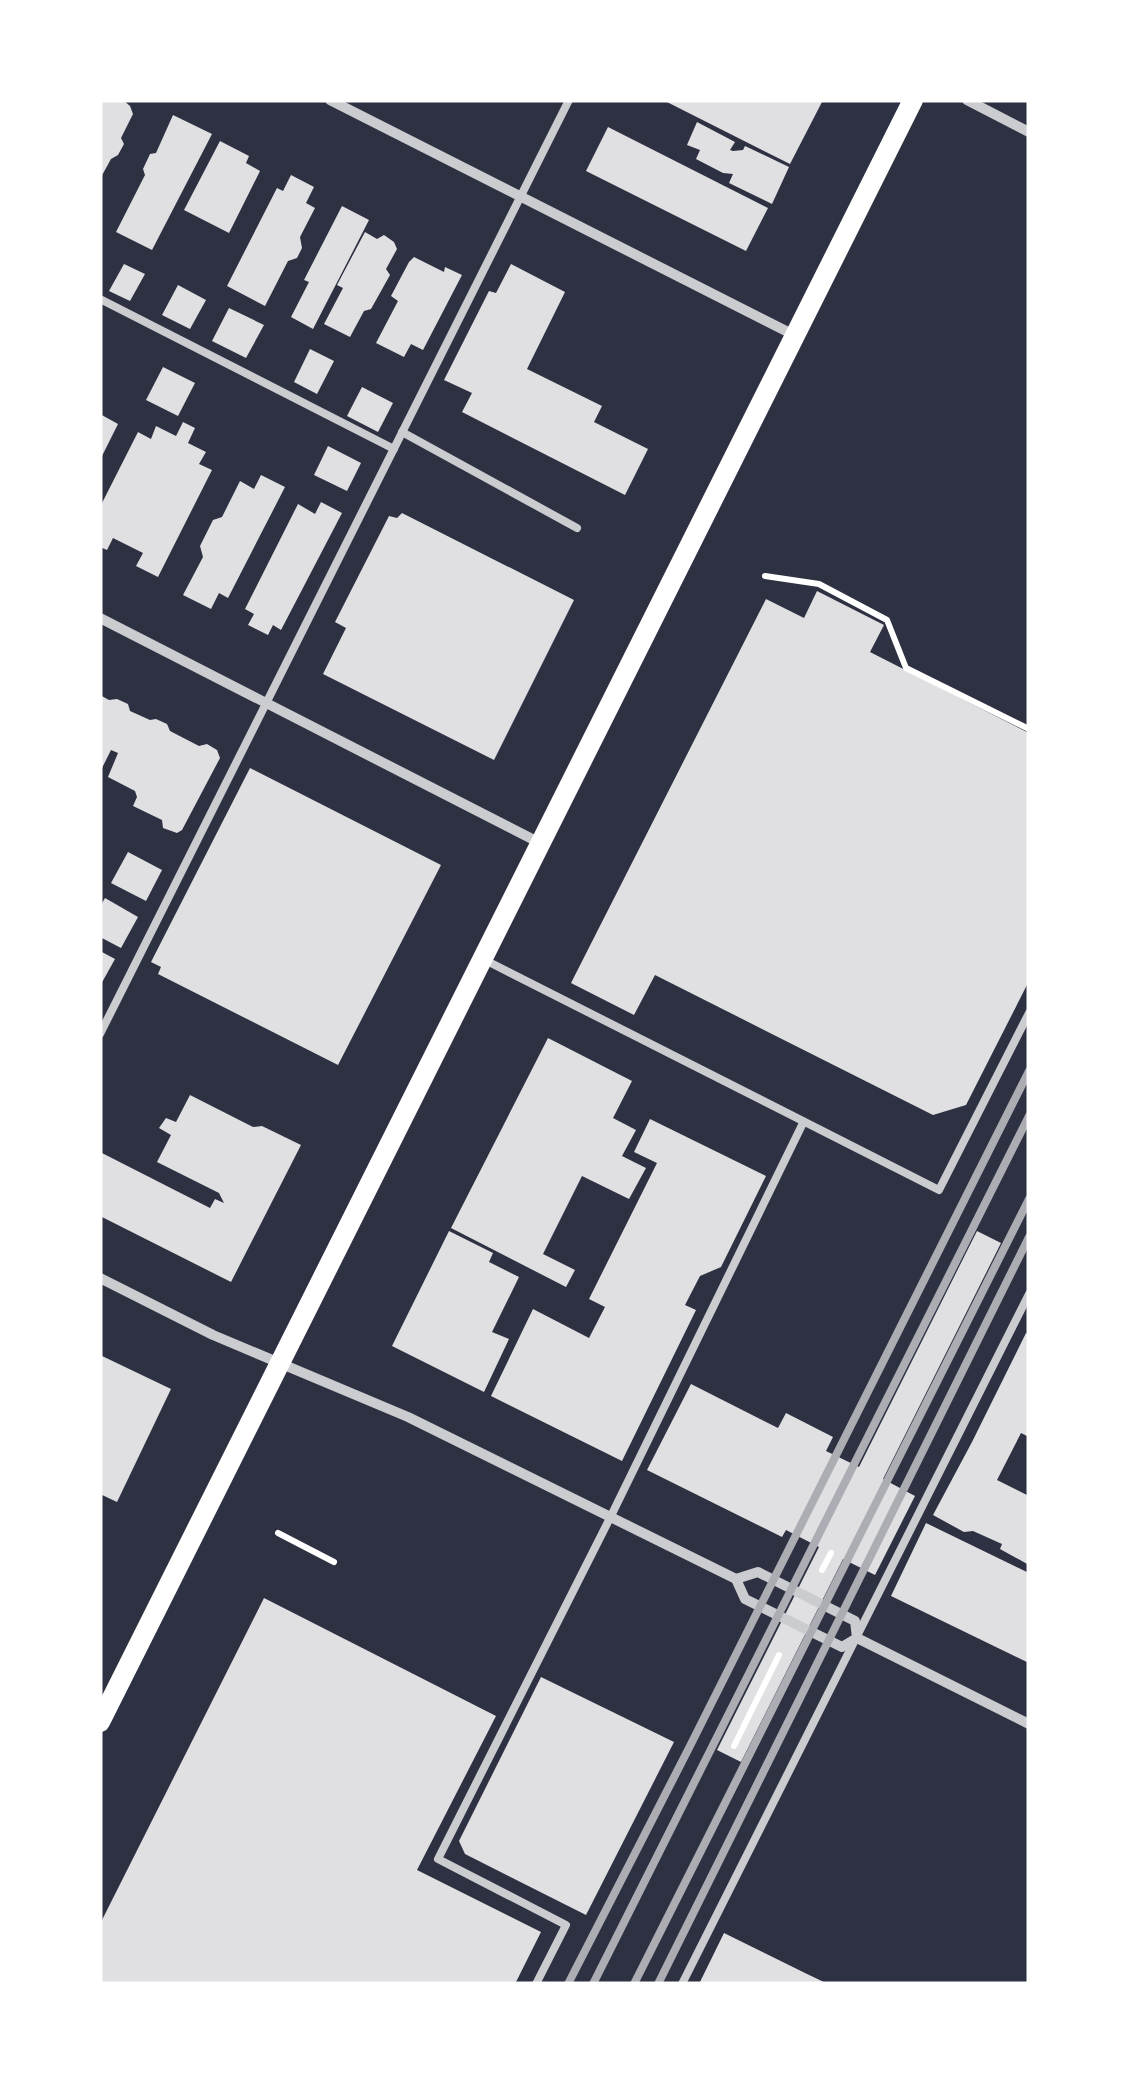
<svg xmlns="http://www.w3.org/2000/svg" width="1129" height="2084" font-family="Poppins,sans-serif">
<rect width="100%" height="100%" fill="#2d3142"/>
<g fill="#e0e0e3">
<polygon points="100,100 123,100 130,106 133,114 121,138 124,144 118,155 111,159 100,179"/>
<polygon points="663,100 823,100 790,164"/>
<polygon points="173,115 212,134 152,250 116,232 145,175 143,169 150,154 156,153"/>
<polygon points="697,122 735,142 730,150 733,151 743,150 745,146 789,167 772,204 729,183 733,174 723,173 696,159 700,150 687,145"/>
<polygon points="608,127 768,208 746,251 586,171"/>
<polygon points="220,141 249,156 246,163 260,171 229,233 184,210"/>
<polygon points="291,175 314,187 306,203 315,208 300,237 302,248 297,258 288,261 265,306 227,286 277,188 283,191"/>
<polygon points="342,206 369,220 313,329 291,317 309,282 304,280"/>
<polygon points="365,232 377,239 384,235 394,242 397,249 386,269 390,275 371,309 364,311 350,337 324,324 343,288 337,285"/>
<polygon points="414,257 444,272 445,267 462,275 423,350 411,344 404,357 376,343 398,301 391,296 409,262"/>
<polygon points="124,264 145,274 130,301 109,291"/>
<polygon points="511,264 565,292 527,369 602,406 594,422 648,449 625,495 462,412 472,393 444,380 489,291 496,293"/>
<polygon points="178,285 206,300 190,329 162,315"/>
<polygon points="229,308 264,325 246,358 212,341"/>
<polygon points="310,349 334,361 317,394 294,382"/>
<polygon points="163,367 195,383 178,416 146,400"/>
<polygon points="362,387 393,403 378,432 347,416"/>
<polygon points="100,414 118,424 100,460"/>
<polygon points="183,422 195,428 188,443 206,452 199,464 212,470 158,577 136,566 143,553 113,538 107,550 100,547 100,507 138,432 151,439 156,426 176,436"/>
<polygon points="328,446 361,463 347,491 314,475"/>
<polygon points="261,475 285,487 228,598 219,593 211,609 183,595 203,557 200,546 213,520 222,517 240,481 254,489"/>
<polygon points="321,502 342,513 281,630 273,625 268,635 248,625 254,614 245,609 298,504 315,514"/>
<polygon points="402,513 574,600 494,760 323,674 346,628 335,622 389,516 397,518"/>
<polygon points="817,591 884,625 870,652 1029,733 1029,981 966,1105 933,1115 655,975 634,1015 571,983 766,599 804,618"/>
<polygon points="100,695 109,700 117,699 128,704 130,711 150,720 156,719 167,724 170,731 199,746 207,744 217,750 220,758 182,830 177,833 163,828 162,820 133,806 137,797 135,791 108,777 118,753 111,750 100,772"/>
<polygon points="250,768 441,865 338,1065 158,974 161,967 151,962"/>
<polygon points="128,852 162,870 146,901 111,883"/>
<polygon points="105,898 138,917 121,948 100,937 100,907"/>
<polygon points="100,951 115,959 100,986"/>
<polygon points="548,1038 632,1081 613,1118 636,1130 622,1156 646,1168 629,1199 582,1176 543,1254 575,1270 566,1287 451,1228"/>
<polygon points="190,1095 253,1127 262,1126 301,1145 231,1282 100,1216 100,1152 210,1208 215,1199 224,1203 219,1193 157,1162 171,1135 159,1128 166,1118 176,1122"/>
<polygon points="650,1119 766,1176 721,1267 700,1276 685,1305 696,1310 622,1461 491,1396 533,1309 589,1338 605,1307 589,1299 657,1163 634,1152"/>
<polygon points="449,1231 493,1253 489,1262 519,1277 492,1332 509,1339 484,1392 392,1346"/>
<polygon points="977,1231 1001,1243 883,1479 915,1496 875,1575 843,1559 741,1762 717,1750 819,1547 786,1530 782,1537 647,1470 691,1384 778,1428 786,1413 833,1437 826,1451 859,1467"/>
<polygon points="1026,1333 1029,1335 1029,1437 1021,1433 997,1480 1029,1496 1029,1565 1000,1549 1002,1544 973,1531 964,1532 933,1515 972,1442"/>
<polygon points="100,1355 171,1389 117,1502 100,1494"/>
<polygon points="926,1523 1029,1573 1029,1663 891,1596"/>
<polygon points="264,1598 496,1716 417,1870 541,1932 515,1984 100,1984 100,1924"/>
<polygon points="541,1677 674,1742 586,1915 465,1854 459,1841"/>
<polygon points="724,1933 805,1973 828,1984 699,1984"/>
</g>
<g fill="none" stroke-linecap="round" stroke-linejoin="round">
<g stroke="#fff" stroke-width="6">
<polyline points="765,576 819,584 887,620 906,668 1029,729"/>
<polyline points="278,1533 334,1562"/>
<polyline points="822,1570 831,1553"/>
<polyline points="734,1746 779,1655"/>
</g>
<g stroke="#caccd0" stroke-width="8">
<polyline points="100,299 394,449"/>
<polyline points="402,432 577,528"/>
<polyline points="483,959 939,1190 1029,1013"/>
<polyline points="100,1034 569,100"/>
<polyline points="536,1984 566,1925 438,1859 611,1516 803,1123"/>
<polyline points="682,1984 1029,1294"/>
</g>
<g stroke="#caccd0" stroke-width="10">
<polyline points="330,100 794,335"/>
<polyline points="967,100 1029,132"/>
<polyline points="100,618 540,843"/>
<polyline points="100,1278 213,1335 408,1417 736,1579 745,1599 842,1647 857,1638"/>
<polyline points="736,1579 758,1572 855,1621 857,1638"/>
<polyline points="857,1638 1029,1724"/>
</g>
<polyline stroke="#fff" stroke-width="20" points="100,1722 913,100"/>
<g stroke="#abadb3" stroke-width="8">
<polyline points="568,1984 689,1748 1029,1071"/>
<polyline points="593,1984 1029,1116"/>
<polyline points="634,1984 1029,1199"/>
<polyline points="658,1984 1029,1237"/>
</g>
</g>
<rect width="1129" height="2084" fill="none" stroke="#ffffff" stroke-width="205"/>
</svg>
